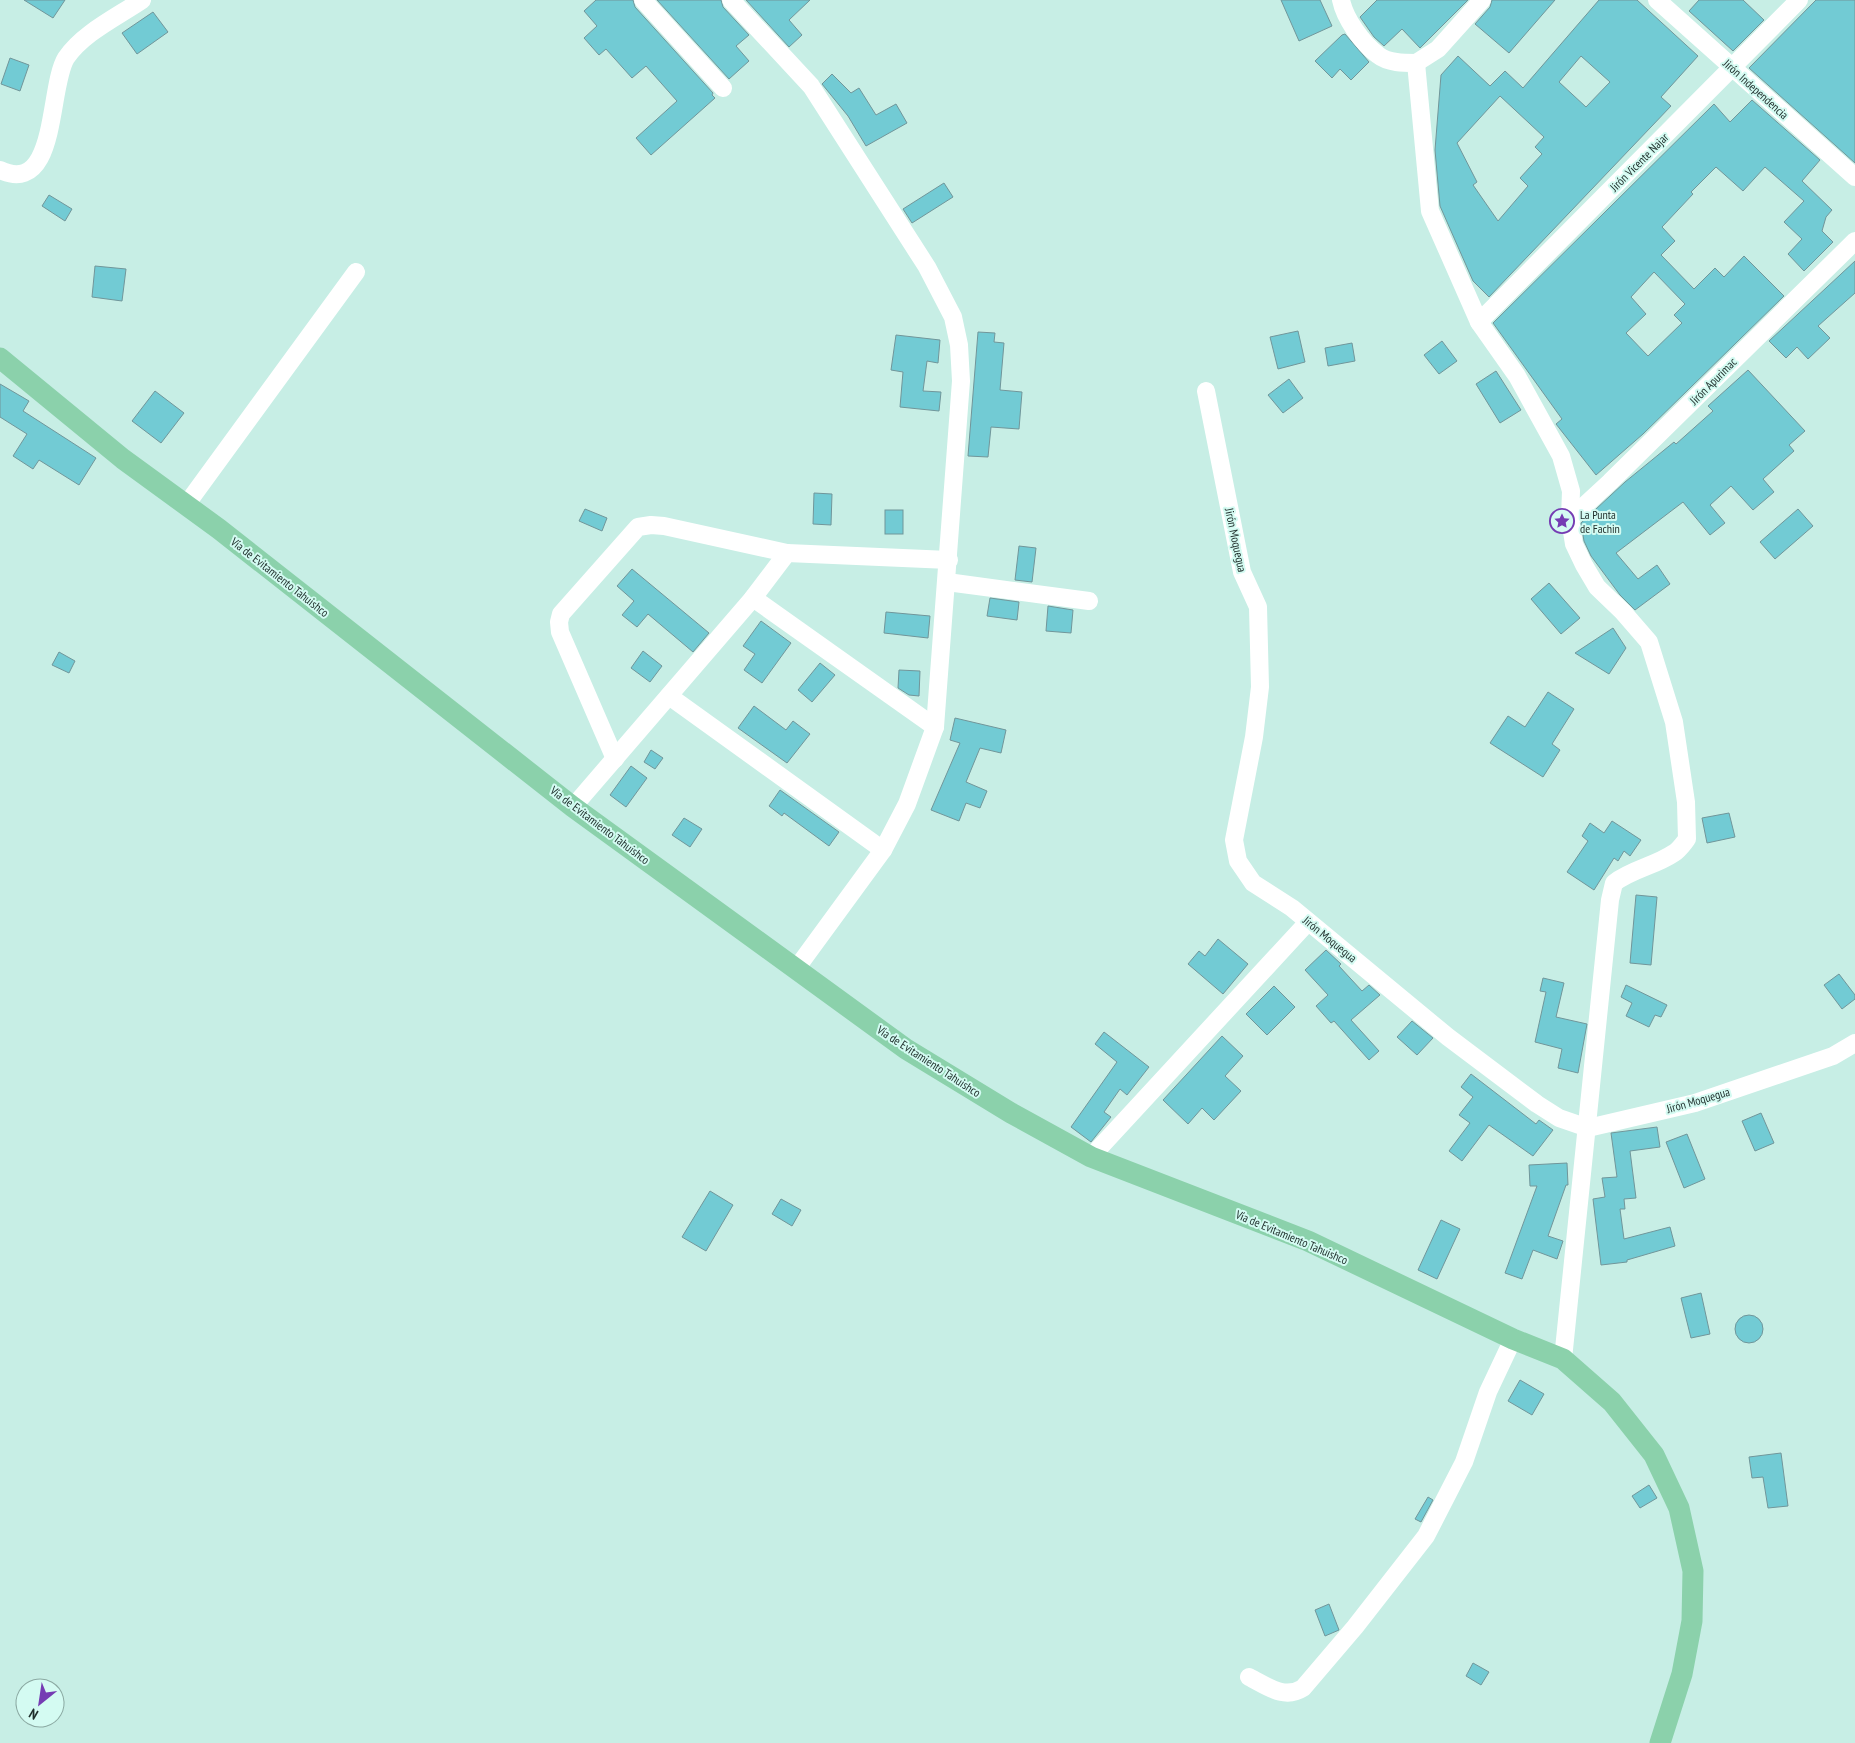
<svg xmlns="http://www.w3.org/2000/svg" width="1855" height="1743" font-family="'PT Sans Narrow',sans-serif">
<rect width="100%" height="100%" fill="#c7eee5"/>
<g fill="#72cbd4" stroke="#71969a" fill-rule="evenodd">
<polygon points="24,0 65,0 53,18"/>
<polygon points="596,0 633,0 635,7 713,93 712,95 715,98 651,155 636,138 677,101 646,66 632,78 606,49 599,55 584,38 597,26 584,11"/>
<polygon points="657,0 721,0 723,7 749,35 736,46 749,61 729,79"/>
<polygon points="746,0 810,0 789,20 802,35 789,47"/>
<polygon points="1281,0 1320,0 1332,26 1299,41"/>
<polygon points="1377,0 1468,0 1420,48 1402,29 1384,46 1374,37 1360,17"/>
<polygon points="1492,0 1555,0 1509,53 1475,24 1490,7"/>
<path d="M 1599,0 L 1637,0 L 1698,56 L 1661,97 L 1671,106 L 1489,297 L 1473,281 L 1440,206 L 1435,150 L 1441,75 L 1458,56 L 1490,86 L 1505,71 L 1523,88 ZM 1581,56 L 1610,82 L 1586,107 L 1559,82 ZM 1500,96 L 1544,137 L 1535,147 L 1542,154 L 1520,178 L 1528,186 L 1498,221 L 1473,185 L 1477,182 L 1457,143 Z"/>
<polygon points="1699,0 1743,0 1764,20 1733,51 1689,11"/>
<polygon points="1816,0 1855,0 1855,163 1749,68"/>
<polygon points="153,12 168,32 137,54 122,33"/>
<polygon points="1345,34 1369,62 1351,80 1340,69 1332,78 1315,61 1342,35"/>
<polygon points="10,58 29,65 20,91 1,84"/>
<polygon points="832,74 851,93 859,88 876,115 896,104 907,123 866,146 848,116 822,84"/>
<path d="M 1752,100 L 1820,160 L 1802,181 L 1832,210 L 1826,217 L 1822,231 L 1833,242 L 1804,271 L 1788,254 L 1802,239 L 1784,222 L 1804,201 L 1765,167 L 1743,191 L 1716,167 L 1691,192 L 1693,194 L 1662,227 L 1675,241 L 1661,255 L 1694,289 L 1715,268 L 1724,277 L 1744,256 L 1784,296 L 1643,434 L 1596,475 L 1556,424 L 1562,419 L 1493,323 L 1714,104 L 1730,122 ZM 1654,272 L 1685,304 L 1674,315 L 1682,323 L 1648,356 L 1626,333 L 1646,314 L 1631,297 Z"/>
<polygon points="944,183 953,197 912,223 903,209"/>
<polygon points="49,195 72,209 65,221 42,206"/>
<polygon points="1855,261 1855,293 1818,326 1830,338 1808,359 1797,347 1786,358 1769,341"/>
<polygon points="95,266 126,269 122,301 92,297"/>
<polygon points="1298,331 1305,362 1278,369 1270,337"/>
<polygon points="978,332 995,333 994,342 1004,343 1000,390 1022,392 1019,429 991,427 988,457 968,456"/>
<polygon points="896,335 940,340 938,363 927,361 923,391 941,392 939,411 900,407 903,372 891,370"/>
<polygon points="1442,341 1457,361 1439,374 1424,355"/>
<polygon points="1352,343 1355,361 1328,366 1325,348"/>
<polygon points="1748,370 1805,431 1789,445 1794,451 1763,479 1774,492 1753,510 1731,486 1710,505 1725,523 1710,535 1683,502 1616,553 1638,579 1657,565 1670,584 1635,610 1620,595 1591,556 1584,541 1581,523 1625,482 1674,442 1676,444 1713,411 1708,406"/>
<polygon points="1496,371 1521,410 1500,423 1476,384"/>
<polygon points="1289,379 1303,398 1283,413 1268,395"/>
<polygon points="0,384 29,401 23,411 96,458 79,485 39,460 33,469 13,456 27,434 0,417"/>
<polygon points="155,391 184,413 161,443 132,421"/>
<polygon points="814,493 832,494 831,525 813,524"/>
<polygon points="585,509 607,518 602,531 579,521"/>
<polygon points="1798,509 1813,526 1775,559 1760,542"/>
<rect x="885" y="510" width="18" height="24"/>
<polygon points="1019,546 1036,548 1032,582 1015,580"/>
<polygon points="632,569 709,633 693,652 648,614 637,627 622,615 634,601 617,586"/>
<polygon points="1549,583 1580,618 1561,634 1531,599"/>
<polygon points="990,598 1019,602 1017,620 987,616"/>
<polygon points="1048,606 1073,610 1071,633 1046,631"/>
<polygon points="886,612 930,616 928,638 884,633"/>
<polygon points="761,621 791,643 762,683 744,670 755,654 743,646"/>
<polygon points="1613,628 1626,648 1609,674 1575,653"/>
<polygon points="643,651 662,666 650,682 631,668"/>
<polygon points="59,652 75,661 69,673 52,665"/>
<polygon points="820,663 835,675 812,702 798,690"/>
<polygon points="899,670 920,671 919,696 909,695 898,688"/>
<polygon points="1548,692 1574,709 1552,744 1560,750 1543,777 1490,743 1508,716 1525,727"/>
<polygon points="754,706 786,730 793,721 810,734 787,763 738,728"/>
<polygon points="955,718 1006,730 1001,753 980,748 966,782 987,791 980,808 966,803 959,821 931,810 960,743 950,740"/>
<polygon points="651,750 663,758 655,769 644,762"/>
<polygon points="631,766 647,778 626,807 610,795"/>
<polygon points="780,790 839,832 829,846 784,813 782,816 769,806"/>
<polygon points="1729,813 1735,837 1707,843 1702,818"/>
<polygon points="684,818 702,829 690,847 672,835"/>
<polygon points="1612,821 1641,840 1630,856 1624,851 1618,861 1614,858 1594,890 1567,872 1588,841 1582,836 1590,823 1604,833"/>
<polygon points="1636,895 1657,897 1651,965 1630,963"/>
<polygon points="1218,939 1248,964 1223,994 1188,964 1199,951 1205,956"/>
<polygon points="1326,950 1341,964 1339,966 1362,991 1369,985 1380,995 1351,1020 1379,1051 1369,1060 1334,1021 1331,1023 1316,1006 1328,995 1305,970"/>
<polygon points="1839,974 1855,995 1855,999 1842,1009 1824,985"/>
<polygon points="1543,978 1564,983 1556,1017 1587,1024 1578,1073 1558,1068 1562,1049 1535,1042 1546,992 1540,991"/>
<polygon points="1626,985 1667,1005 1661,1017 1655,1015 1649,1027 1626,1016 1632,1003 1621,997"/>
<polygon points="1274,986 1295,1007 1267,1035 1246,1014"/>
<polygon points="1412,1021 1433,1038 1417,1055 1397,1037"/>
<polygon points="1104,1032 1149,1067 1127,1095 1120,1089 1104,1112 1111,1117 1091,1142 1071,1127 1117,1062 1095,1044"/>
<polygon points="1222,1036 1243,1056 1225,1076 1241,1091 1214,1120 1202,1108 1188,1124 1163,1100"/>
<polygon points="1471,1074 1536,1124 1539,1120 1553,1130 1533,1156 1489,1125 1462,1161 1449,1151 1470,1123 1459,1115 1473,1097 1461,1087"/>
<polygon points="1761,1113 1774,1143 1755,1151 1742,1121"/>
<polygon points="1657,1127 1660,1147 1630,1151 1636,1198 1624,1199 1625,1209 1620,1209 1624,1239 1670,1227 1675,1246 1627,1260 1627,1262 1601,1265 1593,1199 1605,1197 1602,1178 1617,1177 1611,1133"/>
<polygon points="1687,1134 1705,1179 1684,1188 1666,1142"/>
<polygon points="1567,1163 1568,1185 1566,1185 1548,1236 1563,1241 1557,1259 1533,1250 1522,1279 1505,1273 1537,1186 1530,1186 1529,1165"/>
<polygon points="710,1191 733,1205 706,1251 682,1237"/>
<polygon points="781,1199 801,1210 792,1226 772,1214"/>
<polygon points="1441,1220 1460,1229 1437,1279 1418,1270"/>
<polygon points="1701,1293 1710,1334 1691,1338 1681,1298"/>
<circle cx="1749" cy="1329" r="14"/>
<polygon points="1520,1380 1544,1394 1532,1415 1508,1401"/>
<polygon points="1781,1453 1788,1506 1768,1508 1763,1477 1752,1478 1749,1457"/>
<polygon points="1649,1485 1657,1498 1640,1508 1632,1496"/>
<polygon points="1428,1497 1433,1500 1421,1522 1415,1519"/>
<polygon points="1329,1604 1339,1630 1325,1636 1315,1610"/>
<polygon points="1473,1663 1489,1672 1481,1685 1466,1676"/>
</g>
<g fill="none" stroke-linecap="round" stroke-linejoin="round">
<g stroke="#fff" stroke-width="18">
<polyline points="643,0 723,88"/>
<polyline points="731,0 811,86 927,267 953,317 959,345 961,381 935,727 907,804 883,850 796,969"/>
<path d="M 1341,0 C 1345,19 1362,43 1378,55 C 1388,63 1404,63 1416,63 L 1430,211 L 1479,322 L 1517,376 L 1561,456 L 1571,491 L 1570,519 L 1574,544 L 1584,565 L 1597,587 L 1623,612 L 1649,642 L 1674,722 L 1686,802 L 1687,839 C 1683,844 1679,850 1674,853 C 1655,866 1632,869 1614,883 L 1610,900 L 1563,1359"/>
<polyline points="1657,0 1855,177"/>
<polyline points="1416,63 1438,49 1482,0"/>
<path d="M 0,170 C 58,197 48,87 66,58 C 83,33 117,17 142,0"/>
<polyline points="1479,322 1799,0"/>
<polyline points="1206,391 1242,572 1258,607 1260,687 1254,737 1234,840 1238,861 1253,883 1292,908 1448,1037 1537,1104 1559,1118 1588,1128 1695,1103 1833,1056 1855,1043"/>
<polyline points="186,505 356,272"/>
<polyline points="1570,519 1610,482 1855,241"/>
<polyline points="947,582 1089,601"/>
<polyline points="753,598 935,727"/>
<polyline points="669,696 883,850"/>
<polyline points="615,759 560,632 559,622 561,614 638,527 651,525 664,526 787,553"/>
<polyline points="573,807 753,598 787,553 949,560"/>
<polyline points="1091,1157 1308,922"/>
<path d="M 1249,1677 C 1267,1686 1284,1700 1303,1688 L 1355,1627 L 1426,1536 L 1464,1462 L 1488,1392 L 1513,1339"/>
</g>
<polyline stroke="#8bd1ab" stroke-width="21" points="0,358 123,459 219,529 573,807 906,1049 1011,1113 1091,1157 1308,1241 1513,1339 1563,1359 1612,1402 1654,1455 1679,1508 1693,1571 1692,1621 1682,1674 1660,1743"/>
</g>
<defs>
<symbol id="sight-ring" viewBox="-11 -11 22 22"><circle r="9.5" fill="#d4fbf2" stroke="#753cb3" stroke-width="1.5"/><path d="M0-6L1.8-2.2L6-1.7L2.9 1.2L3.7 5.4L0 3.3L-3.7 5.4L-2.9 1.2L-6-1.7L-1.8-2.2Z" fill="#753cb3"/></symbol>
</defs>
<g fill-rule="evenodd">
<use href="#sight-ring" x="1548" y="507" width="28" height="28"/>
</g>
<g text-anchor="middle" dominant-baseline="central" stroke-width="4" stroke-linejoin="round" paint-order="stroke">
<g font-size="12" fill="#1e2d2a" stroke="#d4fbf2">
<text transform="translate(1756 89) rotate(42)">Jirón Independencia</text>
<text transform="translate(1639 162) rotate(-45)">Jirón Vicente Najar</text>
<text transform="translate(1713 381) rotate(-45)">Jirón Apurimac</text>
<text transform="translate(1236 540) rotate(78)">Jirón Moquegua</text>
<text transform="translate(280 577) rotate(38)">Vía de Evitamiento Tahuishco</text>
<text transform="translate(600 825) rotate(37)">Vía de Evitamiento Tahuishco</text>
<text transform="translate(1330 939) rotate(39)">Jirón Moquegua</text>
<text transform="translate(929 1061) rotate(33)">Vía de Evitamiento Tahuishco</text>
<text transform="translate(1698 1100) rotate(-16)">Jirón Moquegua</text>
<text transform="translate(1292 1237) rotate(23)">Vía de Evitamiento Tahuishco</text>
</g>
<g font-size="12" fill="#1e2d2a" stroke="#d4fbf2" text-anchor="start">
<text x="1580" y="514">La Punta<tspan x="1580" dy="14">de Fachin</tspan></text>
</g>
</g>
<g transform="translate(40 1703) rotate(210)"><circle r="24" fill="#d4fbf2" stroke="#8ba9a2"/>
<path d="M0-4L9 19L0 12L-9 19Z" fill="#753cb3"/>
<text y="-8" font-size="14" font-weight="bold" text-anchor="middle" fill="#1e2d2a">N</text>
</g>
</svg>
